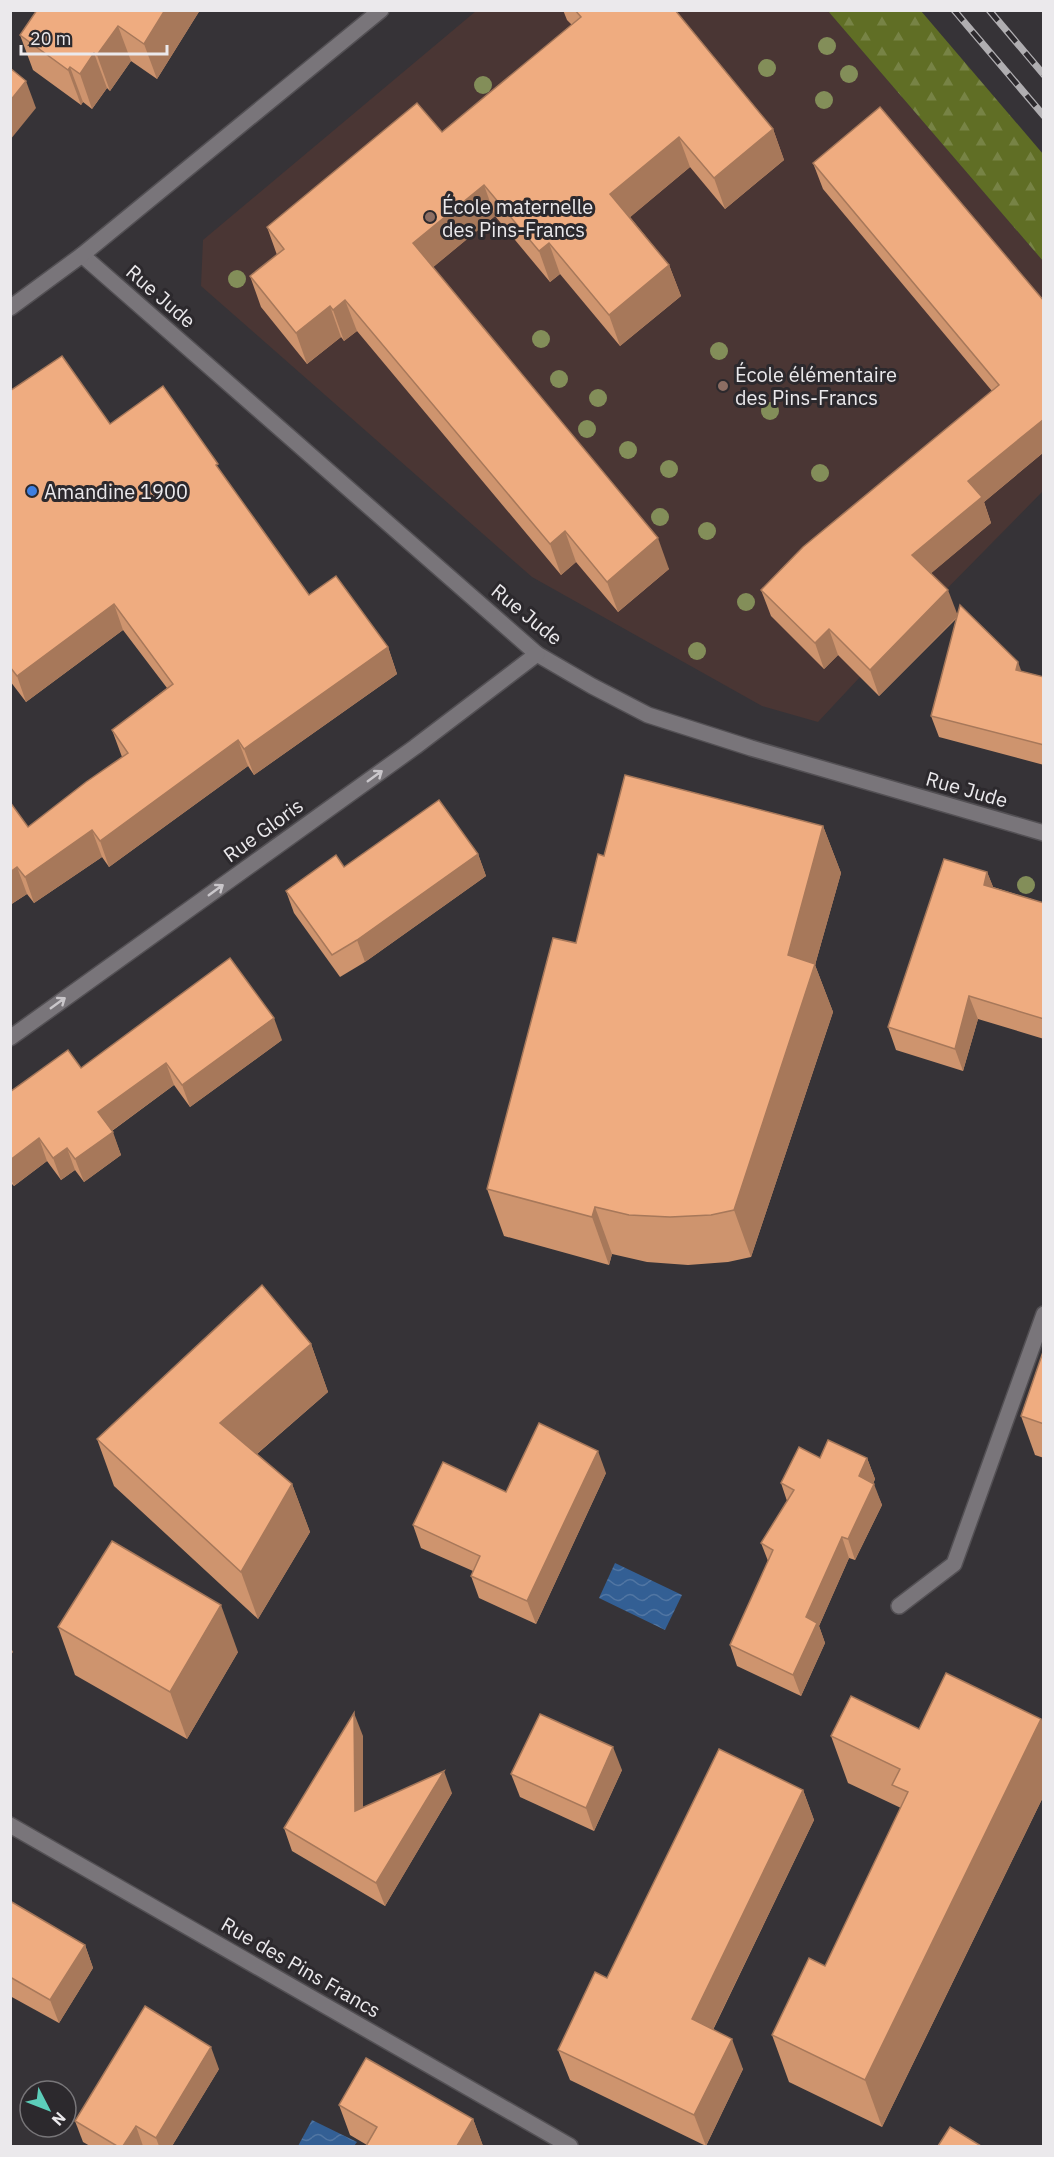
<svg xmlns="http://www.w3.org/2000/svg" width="1054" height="2157" font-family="'IBM Plex Sans',sans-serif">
<defs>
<pattern id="forest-firs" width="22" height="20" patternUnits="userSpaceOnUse" patternTransform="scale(1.5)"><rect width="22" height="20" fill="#606e25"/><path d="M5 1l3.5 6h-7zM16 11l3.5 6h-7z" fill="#778345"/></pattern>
<pattern id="water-waves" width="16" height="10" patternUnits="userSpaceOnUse" patternTransform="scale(1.5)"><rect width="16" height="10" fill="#335f94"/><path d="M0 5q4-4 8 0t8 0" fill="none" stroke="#5176a3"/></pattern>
</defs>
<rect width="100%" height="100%" fill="#363337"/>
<polygon fill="#4a3634" points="476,11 828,11 1043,261 1043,491 860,677 818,722 762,706 532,577 201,286 203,240"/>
<polygon fill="url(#forest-firs)" points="828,11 921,11 1043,154 1043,261"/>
<g fill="url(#water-waves)">
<polygon points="615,1563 682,1595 665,1630 599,1598"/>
<polygon points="312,2120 357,2142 354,2146 298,2146"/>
</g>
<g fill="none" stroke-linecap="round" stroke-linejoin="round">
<defs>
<polyline id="service" points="899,1606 954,1564 1044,1314"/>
<g id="minor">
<polyline points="82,255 537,654 592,686 648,715 751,748 1044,833"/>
<polyline points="10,1038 415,747 537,654"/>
<polyline points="10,1825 570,2146"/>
</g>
<polyline id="secondary" points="10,308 82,255 381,10"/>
</defs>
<use href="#service" stroke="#535054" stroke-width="18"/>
<use href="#minor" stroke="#535054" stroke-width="18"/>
<use href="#secondary" stroke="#535054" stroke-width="18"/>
<use href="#service" stroke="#79757a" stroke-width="15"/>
<use href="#minor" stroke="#79757a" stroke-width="15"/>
<use href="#secondary" stroke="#79757a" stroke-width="15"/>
<defs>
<g id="rail">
<polyline points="954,10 1044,116"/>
<polyline points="989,10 1044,75"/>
</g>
</defs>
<use href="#rail" stroke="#b0aeb1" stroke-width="7"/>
<use href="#rail" stroke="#2c292d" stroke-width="4.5" stroke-dasharray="14" stroke-linecap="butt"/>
</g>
<g fill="#838e59">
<circle cx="827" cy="46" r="9"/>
<circle cx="767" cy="68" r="9"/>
<circle cx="849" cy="74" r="9"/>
<circle cx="483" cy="85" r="9"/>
<circle cx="824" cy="100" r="9"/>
<circle cx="237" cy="279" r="9"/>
<circle cx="541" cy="339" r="9"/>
<circle cx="719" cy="351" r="9"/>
<circle cx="559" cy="379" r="9"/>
<circle cx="598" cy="398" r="9"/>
<circle cx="770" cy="411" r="9"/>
<circle cx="587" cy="429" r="9"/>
<circle cx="628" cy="450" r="9"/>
<circle cx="669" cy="469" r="9"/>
<circle cx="820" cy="473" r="9"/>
<circle cx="660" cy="517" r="9"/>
<circle cx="707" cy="531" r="9"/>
<circle cx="746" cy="602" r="9"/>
<circle cx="697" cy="651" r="9"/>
<circle cx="1026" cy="885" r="9"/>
</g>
<g fill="#ce946e">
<polygon points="37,10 200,10 157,79 131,61 110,91 107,88 92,109 83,102 81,105 33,70 20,35"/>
<polygon points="563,10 675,10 773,129 784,160 725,209 690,167 630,217 669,265 681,296 620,346 560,274 550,282 495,216 433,267 669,569 618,612 576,562 561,575 357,331 344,341 341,337 307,364 261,307 250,276 277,255 267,227 442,132 572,25 567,20"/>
<polygon points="813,163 1044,301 1044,452 984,502 991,523 931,573 957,615 1022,672 1044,677 1044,765 939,737 931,716 957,618 879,696 838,655 824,669 771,616 761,590 992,391 823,189"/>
<polygon points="10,391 110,424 220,471 309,595 388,647 397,674 254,775 248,766 109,867 102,857 34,903 27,894 10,905 10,802 28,827 122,757 112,730 167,688 123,630 26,702 10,681"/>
<polygon points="823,826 841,873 815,965 833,1012 751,1257 728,1262 688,1265 647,1262 612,1254 609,1265 504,1236 487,1189 576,943 604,856"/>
<polygon points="478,854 486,876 365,962 340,977 294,913 286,891 344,867"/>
<polygon points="987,872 993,887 1044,903 1044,1039 978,1019 963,1071 896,1050 888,1027"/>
<polygon points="282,1040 190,1107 174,1085 112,1131 121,1155 84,1182 75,1170 61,1180 47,1161 14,1186 10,1182 10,1092 81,1068"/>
<polygon points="311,1344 328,1392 257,1454 292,1484 310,1532 258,1619 114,1486 97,1439"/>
<polygon points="1044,1349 1044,1458 1035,1455 1021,1416"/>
<polygon points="820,1458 867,1458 875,1479 873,1484 882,1505 855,1560 849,1558 819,1626 825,1643 801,1696 737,1666 730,1645 768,1561 761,1543 787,1501 781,1483"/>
<polygon points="606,1473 536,1624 479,1598 471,1576 473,1571 421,1548 413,1525 506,1492"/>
<polygon points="58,1627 238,1652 187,1739 75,1675"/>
<polygon points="1041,1719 1044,1726 1044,1795 882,2127 789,2082 772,2035 825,1966 901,1808 848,1783 831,1736"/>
<polygon points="363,1736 363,1807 452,1793 385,1906 292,1851 284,1828"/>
<polygon points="622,1770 594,1831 520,1797 511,1774"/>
<polygon points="803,1790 814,1820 713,2030 743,2069 706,2146 570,2080 558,2050 607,1978"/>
<polygon points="10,1901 85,1945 93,1968 59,2023 10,1996"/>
<polygon points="219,2069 172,2146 90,2146 83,2142 75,2121"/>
<polygon points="339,2105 473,2119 483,2146 366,2146 367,2145 350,2135"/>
</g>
<g fill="#a7785a">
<polygon points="165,10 200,10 157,79 144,44"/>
<polygon points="118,26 131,61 110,91 97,55"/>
<polygon points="94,53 107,88 92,109 80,74"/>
<polygon points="70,67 83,102 81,105 68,70"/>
<polygon points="26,81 36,108 10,140 10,101"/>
<polygon points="773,129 784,160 725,209 714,178"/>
<polygon points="679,137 690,167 622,224 610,194"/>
<polygon points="484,185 495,216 425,274 413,243"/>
<polygon points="549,243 560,274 550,282 539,251"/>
<polygon points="669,265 681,296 620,346 609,315"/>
<polygon points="345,300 357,331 344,341 333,310"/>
<polygon points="330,306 341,337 307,364 296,333"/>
<polygon points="1044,419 1044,452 984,502 991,523 922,581 912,555 968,481"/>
<polygon points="565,531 576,562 561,575 550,544"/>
<polygon points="658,538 669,569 618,612 607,582"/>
<polygon points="948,590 958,616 879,696 870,670"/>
<polygon points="114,604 123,630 26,702 17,676"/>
<polygon points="829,629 838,655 824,669 815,643"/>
<polygon points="388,647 397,674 254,775 244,749"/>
<polygon points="1018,662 1026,684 1016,670"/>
<polygon points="238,740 248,766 109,867 100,841"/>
<polygon points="823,826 841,873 815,965 833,1012 751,1257 734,1210 788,955"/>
<polygon points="92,830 102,857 34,903 25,877"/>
<polygon points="478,854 486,876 365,962 357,940"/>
<polygon points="17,867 27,894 10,905 10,872"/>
<polygon points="987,872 996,894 984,885"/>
<polygon points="969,996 978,1019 963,1071 955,1049"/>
<polygon points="274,1018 282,1040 190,1107 182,1085"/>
<polygon points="166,1063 174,1085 106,1135 98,1112"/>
<polygon points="113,1132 121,1155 84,1182 75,1159"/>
<polygon points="39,1138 47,1161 14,1186 10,1177 10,1160"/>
<polygon points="67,1148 75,1170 61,1180 53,1158"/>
<polygon points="595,1207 612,1254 609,1265 592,1217"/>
<polygon points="311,1344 328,1392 238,1470 220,1423"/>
<polygon points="598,1451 606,1473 536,1624 527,1601"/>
<polygon points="867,1458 875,1479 867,1497 859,1476"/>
<polygon points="292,1484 310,1532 258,1619 241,1572"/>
<polygon points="874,1484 882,1505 855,1560 848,1539"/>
<polygon points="842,1537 849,1558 819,1626 825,1643 801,1696 793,1675 806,1617"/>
<polygon points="221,1605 238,1652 187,1739 170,1692"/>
<polygon points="10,1646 13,1652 10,1656"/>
<polygon points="354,1713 363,1736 363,1834 355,1811"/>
<polygon points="1041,1719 1044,1726 1044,1795 882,2127 865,2080"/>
<polygon points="613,1747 622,1770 594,1831 586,1808"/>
<polygon points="444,1771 452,1793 385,1906 376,1883"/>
<polygon points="803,1790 814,1820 703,2050 692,2019"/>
<polygon points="85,1945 93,1968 59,2023 50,2000"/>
<polygon points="732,2039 743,2069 706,2146 694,2115"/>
<polygon points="211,2047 219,2069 172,2146 159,2146 156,2138"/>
<polygon points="473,2119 483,2146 457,2146"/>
<polygon points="136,2126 143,2146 123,2146"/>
</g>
<g fill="#efac80" stroke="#a7785a" stroke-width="1.5">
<polygon points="37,10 165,10 144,44 118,26 97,55 94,53 80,74 70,67 68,70 20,35"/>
<polygon points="575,10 675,10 773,129 714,178 679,137 610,194 669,265 609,315 549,243 539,251 484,185 413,243 658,538 607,582 565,531 550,544 345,300 333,310 330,306 296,333 250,276 284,249 267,227 417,103 442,132 581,17"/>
<polygon points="10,68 26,81 10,101"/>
<polygon points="880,107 1044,301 1044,419 968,481 982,497 912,555 948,590 870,670 829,629 815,643 761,590 803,547 999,385 813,163"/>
<polygon points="62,356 110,424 163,386 218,464 216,465 309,595 336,576 388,647 244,749 238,740 100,841 92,830 25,877 17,867 10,872 10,802 28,827 86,782 128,753 112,730 173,684 114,604 17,676 10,667 10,391"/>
<polygon points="960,605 1018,662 1016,670 1044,677 1044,745 931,716"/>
<polygon points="625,775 823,826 788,955 815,964 734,1210 711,1215 670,1217 629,1215 595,1207 592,1217 487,1189 553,938 576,943 598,854 604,856"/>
<polygon points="439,800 478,854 357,940 332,955 286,891 336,855 344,867"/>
<polygon points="944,859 987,872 984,885 1044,903 1044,1019 969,996 955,1049 888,1027"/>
<polygon points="230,958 274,1018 182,1085 166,1063 98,1112 113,1132 75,1159 67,1148 53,1158 39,1138 10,1160 10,1092 68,1050 81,1068"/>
<polygon points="262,1285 311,1344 220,1423 292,1484 241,1572 97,1439"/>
<polygon points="1044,1349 1044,1424 1021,1416"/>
<polygon points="539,1423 598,1451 527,1601 471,1576 480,1556 413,1525 443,1462 506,1492"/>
<polygon points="828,1440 867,1458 859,1476 874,1484 848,1539 842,1537 806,1617 817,1623 793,1675 730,1645 773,1550 761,1543 794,1490 781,1483 799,1447 820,1458"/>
<polygon points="112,1541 221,1605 170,1692 58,1627"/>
<polygon points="946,1673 1041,1719 865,2080 772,2035 809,1958 825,1966 908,1792 892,1785 900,1769 831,1736 851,1696 919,1729"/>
<polygon points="354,1713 355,1811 444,1771 376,1883 284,1828"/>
<polygon points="540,1714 613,1747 586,1808 511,1774"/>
<polygon points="719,1749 803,1790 692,2019 732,2039 694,2115 558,2050 595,1972 607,1978"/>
<polygon points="10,1901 85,1945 50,2000 10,1977"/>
<polygon points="145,2006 211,2047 156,2138 136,2126 123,2146 117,2146 75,2121"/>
<polygon points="366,2058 473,2119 457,2146 366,2146 377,2127 339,2105"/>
<polygon points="950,2127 981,2146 938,2146"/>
</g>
<defs><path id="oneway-shaft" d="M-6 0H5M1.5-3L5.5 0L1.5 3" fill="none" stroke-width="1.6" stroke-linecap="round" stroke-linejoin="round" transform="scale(1.5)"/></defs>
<g stroke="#c9c6ca">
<use href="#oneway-shaft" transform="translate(375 776) rotate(-36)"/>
<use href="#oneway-shaft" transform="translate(216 890) rotate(-36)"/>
<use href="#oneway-shaft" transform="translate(58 1003) rotate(-36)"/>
</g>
<g fill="#8d6e63" stroke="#2c292d" stroke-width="2">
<circle cx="430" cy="217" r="6"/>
<circle cx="723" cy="386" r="6"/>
</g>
<circle fill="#3f7fe0" stroke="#2c292d" stroke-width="2" cx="32" cy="491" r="6"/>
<g text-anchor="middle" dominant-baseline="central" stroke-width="6" stroke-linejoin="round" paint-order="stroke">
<g font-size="20" fill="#ebe9ec" stroke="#2c292d" text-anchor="start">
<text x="442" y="206">École maternelle<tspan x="442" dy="23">des Pins-Francs</tspan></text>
<text x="735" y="374">École élémentaire<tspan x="735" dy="23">des Pins-Francs</tspan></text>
<text x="44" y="491">Amandine 1900</text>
</g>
<g font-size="20" fill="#ebe9ec" stroke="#2c292d">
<text transform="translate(161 296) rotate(41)">Rue Jude</text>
<text transform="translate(527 614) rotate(39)">Rue Jude</text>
<text transform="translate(967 789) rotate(16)">Rue Jude</text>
<text transform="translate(263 830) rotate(-36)">Rue Gloris</text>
<text transform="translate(301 1967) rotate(30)">Rue des Pins Francs</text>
</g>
</g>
<rect width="1054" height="2157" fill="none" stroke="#ebe9ec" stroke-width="24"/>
<g transform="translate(48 2109) rotate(132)"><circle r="28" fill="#2c292d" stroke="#787679" stroke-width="1.5"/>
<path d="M0-4.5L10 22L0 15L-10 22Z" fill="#5cceba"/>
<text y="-9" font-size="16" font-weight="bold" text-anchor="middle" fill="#ebe9ec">N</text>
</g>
<path d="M21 45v9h146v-9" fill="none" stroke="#ebe9ec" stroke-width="3"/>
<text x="30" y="45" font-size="18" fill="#ebe9ec" stroke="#2c292d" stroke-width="4.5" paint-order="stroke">20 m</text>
</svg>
